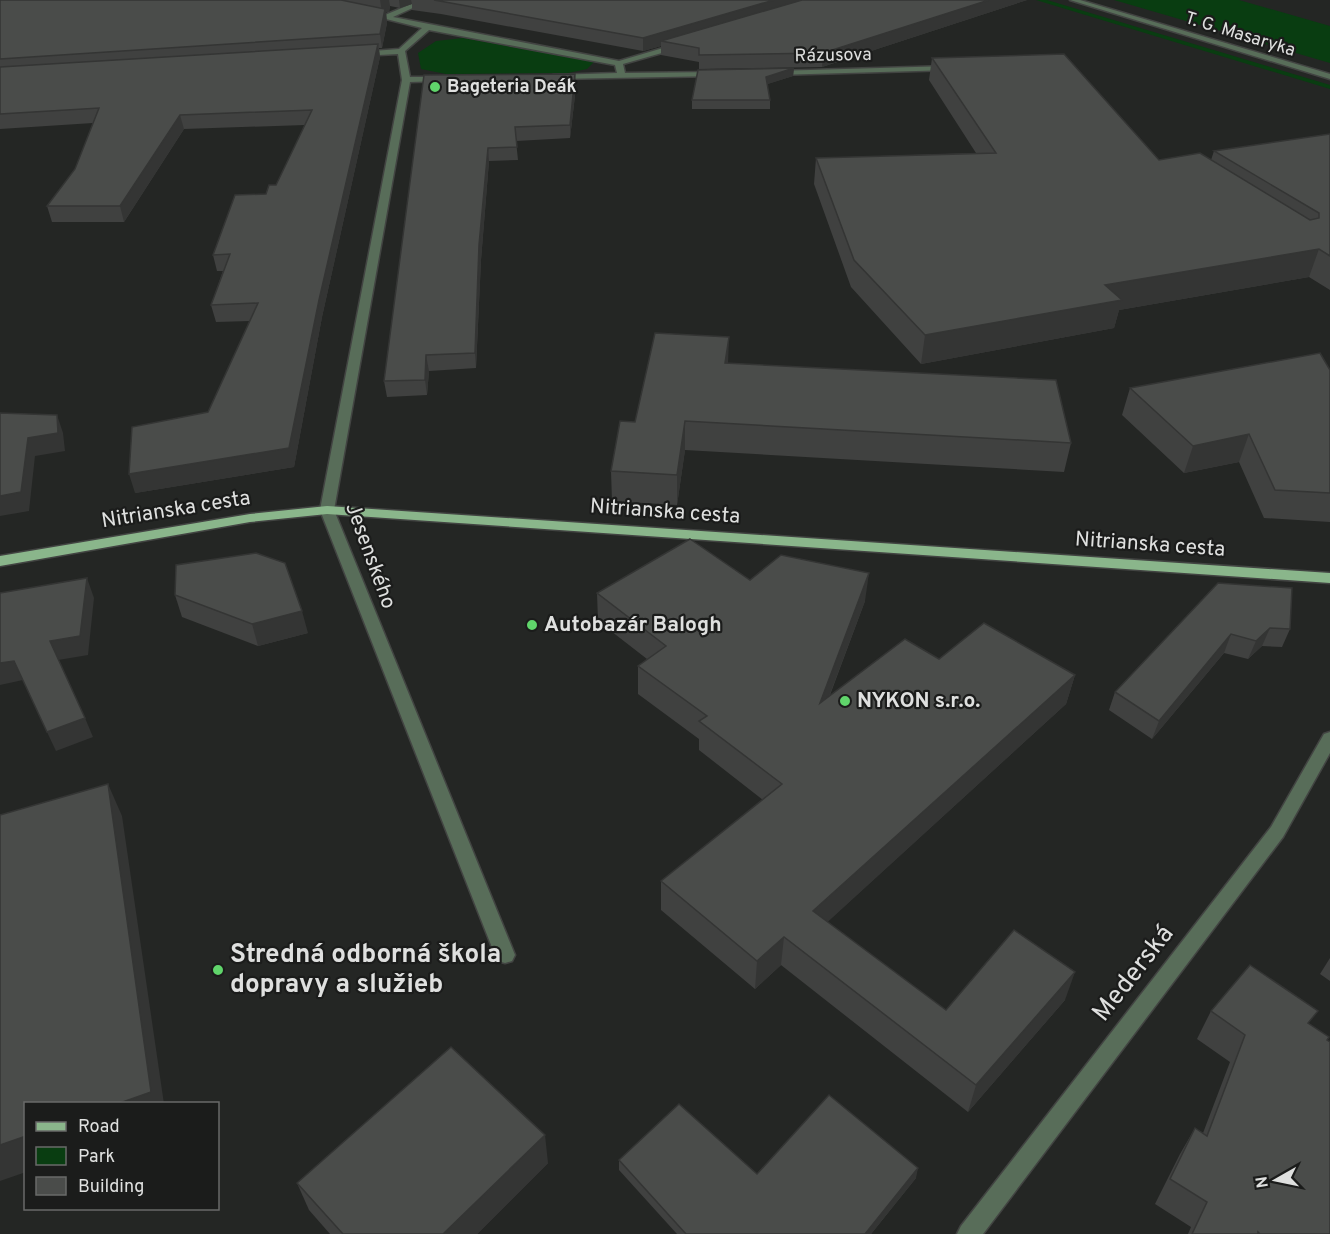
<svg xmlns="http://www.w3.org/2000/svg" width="1330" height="1234" font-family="Overpass,sans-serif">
<rect width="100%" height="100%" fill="#242624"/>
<g fill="#093d11">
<polygon points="1036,0 1047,0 1330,85 1330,89"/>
<polygon points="1114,0 1239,0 1330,26 1330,63"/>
<polygon points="463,38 594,62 587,69 568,73 446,74 421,69 418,53 436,41"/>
</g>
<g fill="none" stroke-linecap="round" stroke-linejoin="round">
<defs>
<g id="minor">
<polygon points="421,0 430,0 393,17 619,61 680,43 684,45 683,47 623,64 625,73 718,72 722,74 718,76 556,79 552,77 553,75 617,73 615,65 429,30 405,51 410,77 442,77 446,79 442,81 410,82 334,510 515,955 512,961 505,963 498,961 495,955 320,510 402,80 398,54 360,56 356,54 360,52 399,49 422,28 362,13 366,11 385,15"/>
<polygon points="1070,0 1080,0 1330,74 1330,79"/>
<polygon points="949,66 952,66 952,70 775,75 771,73 775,71"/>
<polygon points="1330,732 1330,753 1283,837 983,1234 957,1234 961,1226 1271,827 1324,734"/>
</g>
<polygon id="major" points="327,506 1330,573 1330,583 327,514 250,522 0,566 0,556 250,514"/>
</defs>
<use href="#minor" stroke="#424442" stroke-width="3"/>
<use href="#major" stroke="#424442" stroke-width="3"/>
<use href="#minor" fill="#586d59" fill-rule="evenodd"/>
<use href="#major" fill="#8ab68b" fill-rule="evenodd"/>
</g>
<g fill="#404140">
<polygon points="0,0 1027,0 822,67 699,69 699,62 661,55 661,46 643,51 441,14 412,10 412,4 400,8 390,6 389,12 386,12 387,23 382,48 379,48 380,57 322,317 294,467 135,493 208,412 250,321 216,322 211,305 223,271 217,271 213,255 266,194 276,185 305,125 184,129 124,222 52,222 47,206 75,169 93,123 0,129"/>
<polygon points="932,58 1159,160 1211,160 1214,151 1330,134 1330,290 1309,277 1119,310 1114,328 921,364 851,287 814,184 816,158 976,153 929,80"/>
<polygon points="794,68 793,76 767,84 770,100 770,109 692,109 692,100"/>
<polygon points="424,75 576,87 570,138 516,141 518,160 489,161 481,260 476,368 429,371 427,395 387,397 384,381"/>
<polygon points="728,363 1071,443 1064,472 685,450 677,505 612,501 611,471"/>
<polygon points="1330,370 1330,522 1264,518 1239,462 1184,473 1122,415 1130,388"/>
<polygon points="750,580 865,601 830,695 939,659 1075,675 1066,704 827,922 946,1010 1065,1000 968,1112 781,965 755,989 661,910 661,881 763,800 699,750 699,739 638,694 638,666 647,659 598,621 597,593"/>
<polygon points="1218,583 1290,629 1282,647 1262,646 1248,659 1224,653 1152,739 1109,710 1115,692"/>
<polygon points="175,595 308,633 258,646 182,617"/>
<polygon points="1330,958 1330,981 1320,974"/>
<polygon points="1211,1011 1310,1024 1327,1040 1330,1234 1188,1234 1191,1227 1155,1204 1180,1154 1195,1128 1203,1133 1230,1062 1197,1039"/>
<polygon points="619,1160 757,1174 916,1178 871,1234 677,1234 619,1170"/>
<polygon points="548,1163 477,1234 330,1234 309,1210 297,1183"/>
</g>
<g fill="#343534">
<polygon points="380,0 389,0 390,6 389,12 386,12 387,23 382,48 380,34 382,13"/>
<polygon points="399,0 411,0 412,4 400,8"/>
<polygon points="774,0 817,0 661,41 661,46 643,51 643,38"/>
<polygon points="989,0 1027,0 822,67 823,53"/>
<polygon points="378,44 380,57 322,317 294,467 135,493 129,474 289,448 319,300"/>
<polygon points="794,68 793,76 765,85 766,77"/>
<polygon points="575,74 576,87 570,138 570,125"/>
<polygon points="180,115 184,129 124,222 120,206"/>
<polygon points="488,148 489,161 481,260 476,368 475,353 479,245"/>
<polygon points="1319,249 1309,277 1119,310 1114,328 921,364 925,335 1105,285"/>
<polygon points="729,337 728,364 725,363"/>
<polygon points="426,355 429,371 427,395 425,380"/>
<polygon points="57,415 63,433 65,451 35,456 29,511 0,516 0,496 28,438"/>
<polygon points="685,421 685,450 677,505 677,475"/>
<polygon points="1249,434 1239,462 1184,473 1193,446"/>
<polygon points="869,573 865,601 816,731 820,703"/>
<polygon points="87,578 94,598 88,655 58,660 50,641"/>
<polygon points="302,611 308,633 258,646 252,624"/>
<polygon points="1270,628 1262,646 1248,659 1256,641"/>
<polygon points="1231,634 1224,653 1152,739 1159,721"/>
<polygon points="14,661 23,680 0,685 0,663"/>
<polygon points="1075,675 1066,704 809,939 813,911"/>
<polygon points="85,718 93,737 56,751 47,732"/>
<polygon points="108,784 122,816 164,1104 117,1104"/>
<polygon points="784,937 781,965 755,989 757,961"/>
<polygon points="1075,972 1065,1000 968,1112 976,1085"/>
<polygon points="545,1135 548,1163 477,1234 443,1234"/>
<polygon points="26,1136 26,1172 0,1181 0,1145"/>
<polygon points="918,1168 916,1178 871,1234 865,1234"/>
</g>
<g fill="#4a4c4a" stroke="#343534" stroke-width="1.5">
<polygon points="0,0 341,0 385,9 380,34 0,59"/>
<polygon points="434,0 774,0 643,38"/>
<polygon points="802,0 989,0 823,53 699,55 699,48 661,41"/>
<polygon points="378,44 319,300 289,448 129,474 132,427 208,412 258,303 211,305 230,254 213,255 235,195 266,194 269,185 276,185 312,110 180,115 120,206 47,206 75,169 99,108 0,114 0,67"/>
<polygon points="1064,54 1159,160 1200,153 1310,220 1319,218 1319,213 1214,151 1330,134 1330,256 1319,249 1105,285 1122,300 925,335 854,260 816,158 996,153 932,58"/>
<polygon points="794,68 766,77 770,100 692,100 698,70"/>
<polygon points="575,74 570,125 515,127 517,147 488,148 479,245 475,353 426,355 425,380 384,381 424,75"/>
<polygon points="655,333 729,337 725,363 1056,380 1071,443 685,421 677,475 611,471 620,421 635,422"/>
<polygon points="1320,353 1330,370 1330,493 1275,490 1249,434 1193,446 1130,388"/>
<polygon points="0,413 57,415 58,433 28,438 21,492 0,496"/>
<polygon points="690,539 750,580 781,555 869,573 820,703 905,639 939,659 984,623 1075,675 813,911 946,1010 1014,930 1075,972 976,1085 784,937 757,961 661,881 782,784 699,721 707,716 638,666 666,646 597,593"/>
<polygon points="256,553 285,563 302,611 252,624 175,595 176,565"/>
<polygon points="87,578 80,636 50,641 85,718 47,732 14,661 0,663 0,593"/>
<polygon points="1218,583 1292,588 1290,629 1270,628 1256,641 1231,634 1159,721 1115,692"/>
<polygon points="108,784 151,1092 117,1104 26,1104 26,1136 0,1145 0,815"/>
<polygon points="1250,965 1318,1011 1308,1023 1329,1037 1327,1040 1330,1042 1330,1234 1260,1234 1258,1232 1258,1234 1192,1234 1207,1202 1170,1179 1195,1128 1207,1136 1245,1035 1211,1011"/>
<polygon points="451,1047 545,1135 443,1234 343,1234 297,1183"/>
<polygon points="829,1095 918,1168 865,1234 686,1234 619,1160 679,1104 757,1174"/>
</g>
<g fill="#60d56b" stroke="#1b1c1b" stroke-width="2">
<circle cx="435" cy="87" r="6"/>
<circle cx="532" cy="625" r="6"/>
<circle cx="845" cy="701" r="6"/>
<circle cx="218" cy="970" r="6"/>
</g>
<g text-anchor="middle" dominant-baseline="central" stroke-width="4.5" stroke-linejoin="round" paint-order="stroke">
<g font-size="18" fill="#dfe0df" stroke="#1b1c1b">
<text transform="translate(1240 35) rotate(17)">T. G. Masaryka</text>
<text transform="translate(833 56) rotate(-1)">Rázusova</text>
</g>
<g font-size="18" font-weight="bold" fill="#dfe0df" stroke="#1b1c1b" text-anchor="start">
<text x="447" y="87">Bageteria Deák</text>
</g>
<g font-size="21" fill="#dfe0df" stroke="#1b1c1b">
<text transform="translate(176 510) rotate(-9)">Nitrianska cesta</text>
<text transform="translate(665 512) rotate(4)">Nitrianska cesta</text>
<text transform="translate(1150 545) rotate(4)">Nitrianska cesta</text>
<text transform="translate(370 556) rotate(70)">Jesenského</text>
</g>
<g font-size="21" font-weight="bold" fill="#dfe0df" stroke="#1b1c1b" text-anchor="start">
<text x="544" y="625">Autobazár Balogh</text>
<text x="857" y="701">NYKON s.r.o.</text>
</g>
<g font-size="26" font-weight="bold" fill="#dfe0df" stroke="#1b1c1b" text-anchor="start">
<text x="230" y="955">Stredná odborná škola<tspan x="230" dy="30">dopravy a služieb</tspan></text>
</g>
<g font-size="26" fill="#dfe0df" stroke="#1b1c1b">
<text transform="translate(1134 974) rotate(-52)">Mederská</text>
</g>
</g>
<rect x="24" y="1102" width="195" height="108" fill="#1b1c1b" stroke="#696a69" stroke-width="1.5"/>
<rect x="36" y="1122" width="30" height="9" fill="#8ab68b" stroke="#696a69" stroke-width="1.5"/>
<text x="78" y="1132" font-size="18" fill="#dfe0df">Road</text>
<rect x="36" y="1147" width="30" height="18" fill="#093d11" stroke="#696a69" stroke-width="1.5"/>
<text x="78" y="1162" font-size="18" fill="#dfe0df">Park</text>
<rect x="36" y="1177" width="30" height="18" fill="#4a4c4a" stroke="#696a69" stroke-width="1.5"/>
<text x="78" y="1192" font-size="18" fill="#dfe0df">Building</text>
<g transform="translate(1276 1180) rotate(261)" stroke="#1b1c1b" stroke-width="4.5" paint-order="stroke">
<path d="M0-4.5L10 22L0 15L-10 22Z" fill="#dfe0df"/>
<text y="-9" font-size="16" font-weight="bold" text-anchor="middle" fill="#dfe0df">N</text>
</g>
</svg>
